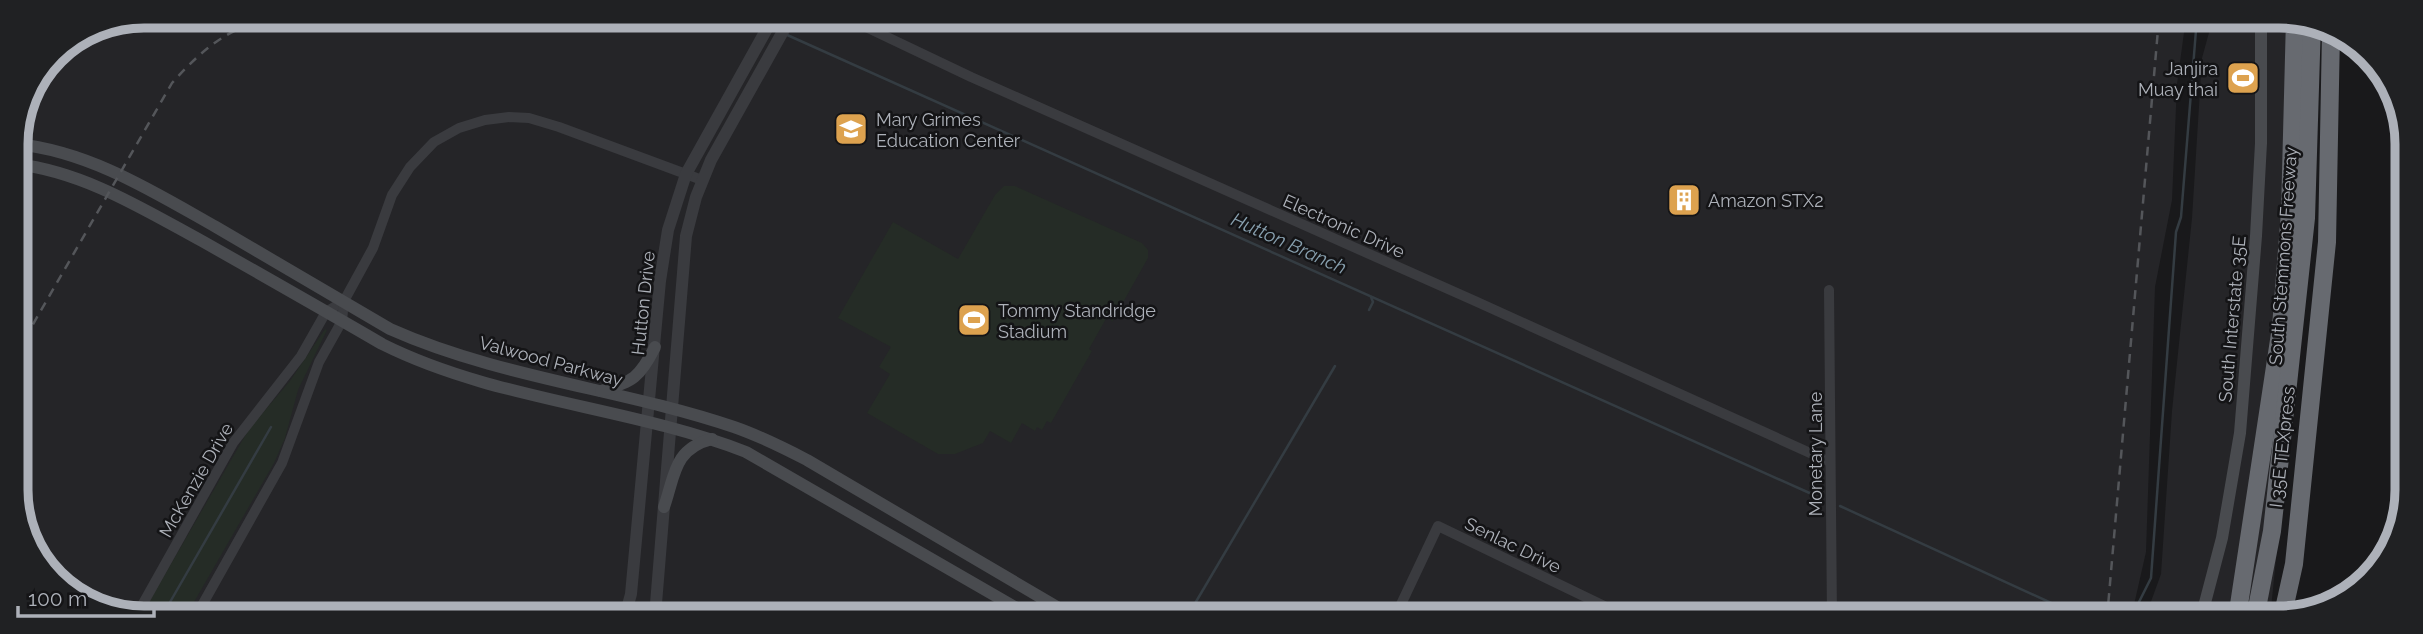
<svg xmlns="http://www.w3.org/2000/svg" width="2423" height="634" font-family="Raleway,sans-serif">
<rect width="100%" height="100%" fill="#19191b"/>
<g fill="#252528">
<polygon points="144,16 2186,18 2177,84 2172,200 2155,287 2146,552 2131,618 118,616 53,581 18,516 16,136 53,53 95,25"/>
<polygon points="2213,18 2298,18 2291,414 2270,618 2145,618 2161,574 2172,411 2192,218 2202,58"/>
</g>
<g fill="#252c26">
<polygon points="1004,186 1015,186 1142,243 1148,250 1148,258 1112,322 1111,319 1107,317 1089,349 1092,351 1051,423 1047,421 1042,430 1037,427 1035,431 1022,423 1011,443 990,431 983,443 955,454 938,454 867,413 890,374 879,367 891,347 838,318 893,222 958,259 995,195"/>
<polygon points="325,329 327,330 298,390 285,438 274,463 186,616 141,616 249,429 290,381"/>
</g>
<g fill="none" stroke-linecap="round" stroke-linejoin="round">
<g stroke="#343c42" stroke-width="2.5">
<polyline points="751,16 764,23"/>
<polyline points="775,29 781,17"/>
<polyline points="785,34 1814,495"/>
<polyline points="1369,310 1373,302 1371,297"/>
<polyline points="1840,506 2084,618"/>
<polyline points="162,616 271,427"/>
<polyline points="1187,617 1335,366"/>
<polyline points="2131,618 2151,578 2176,232 2181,217 2196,30 2201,18"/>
</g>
<g stroke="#3a3b3f" stroke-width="10">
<polyline points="845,17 971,77 1475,301 1830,462"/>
<polyline points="1829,290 1832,618"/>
<polyline points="136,616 233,443 301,356 326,312 344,301"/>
<polyline points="196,616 282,463 319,362 342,321 344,301 373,248 392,195 410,167 434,142 459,128 485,120 509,117 529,118 559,127 702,180"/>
<polyline points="1395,617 1438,526 1627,617"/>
</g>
<g stroke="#3a3b3f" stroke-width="12">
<polyline points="625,616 631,594 660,281 668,230 686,174 774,16"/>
<polyline points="655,616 686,236 696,197 711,160 791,17"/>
</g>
<g stroke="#494b4f" stroke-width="12">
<path d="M 16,144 C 89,151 154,192 216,227 C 274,261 332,295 390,329 C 500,378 622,389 734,427 C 760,436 784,448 807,460 L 1074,617"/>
<path d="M 16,164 C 84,172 143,209 202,241 C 262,275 322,309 382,344 C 496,401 628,406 746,452 L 1032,617"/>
<path d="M 601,391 C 633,382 640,377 655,347"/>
<path d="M 664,507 C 675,476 673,449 712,439"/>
<polyline points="2394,534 2405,403"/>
<polyline points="2201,618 2222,538 2240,433 2256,236 2261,143 2261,18"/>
</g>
<g stroke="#676a70" stroke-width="18">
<polyline points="2237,618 2281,327 2290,212 2295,18"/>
<polyline points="2255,618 2272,531 2306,218 2312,22"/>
<polyline points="2282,618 2294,564 2327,242 2331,32"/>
</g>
<g stroke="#54565a" stroke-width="2.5" stroke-dasharray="9 7" stroke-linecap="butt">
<path d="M 17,352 L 172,83 C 205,46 235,22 285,16"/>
<polyline points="2107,618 2159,18"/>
</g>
</g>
<defs>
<symbol id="stadium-square" viewBox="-11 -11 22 22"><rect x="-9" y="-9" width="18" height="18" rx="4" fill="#dda24f" stroke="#141416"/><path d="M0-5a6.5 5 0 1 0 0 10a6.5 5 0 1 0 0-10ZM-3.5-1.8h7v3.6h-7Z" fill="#fff"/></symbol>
<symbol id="school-square" viewBox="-11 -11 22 22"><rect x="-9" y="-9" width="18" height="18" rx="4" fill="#dda24f" stroke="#141416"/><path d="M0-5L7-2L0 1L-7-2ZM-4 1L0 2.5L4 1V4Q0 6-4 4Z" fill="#fff"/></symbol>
<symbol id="building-square" viewBox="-11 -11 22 22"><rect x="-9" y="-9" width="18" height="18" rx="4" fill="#dda24f" stroke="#141416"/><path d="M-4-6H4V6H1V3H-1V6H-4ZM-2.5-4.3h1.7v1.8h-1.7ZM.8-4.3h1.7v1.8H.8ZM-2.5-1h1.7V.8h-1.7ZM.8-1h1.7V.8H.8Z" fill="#fff"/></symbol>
</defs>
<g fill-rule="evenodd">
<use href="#stadium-square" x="2224" y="59" width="38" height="38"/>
<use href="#school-square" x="832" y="110" width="38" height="38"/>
<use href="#building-square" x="1665" y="181" width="38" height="38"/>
<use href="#stadium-square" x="955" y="301" width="38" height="38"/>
</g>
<g text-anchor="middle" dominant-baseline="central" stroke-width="5" stroke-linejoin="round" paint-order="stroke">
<g font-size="18" fill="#adb1b9" stroke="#141416" text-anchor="start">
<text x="2218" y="68" text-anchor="end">Janjira<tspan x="2218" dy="21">Muay thai</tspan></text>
<text x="876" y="119">Mary Grimes<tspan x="876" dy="21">Education Center</tspan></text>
<text x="1708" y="200">Amazon STX2</text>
<text x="998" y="310">Tommy Standridge<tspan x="998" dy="21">Stadium</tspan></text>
</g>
<g font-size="18" fill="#adb1b9" stroke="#141416">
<text transform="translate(1344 226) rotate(24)">Electronic Drive</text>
<text transform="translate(2283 256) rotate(-86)">South Stemmons Freeway</text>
<text transform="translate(643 303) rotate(-84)">Hutton Drive</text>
<text transform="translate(2232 319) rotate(-85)">South Interstate 35E</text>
<text transform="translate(551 361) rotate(15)">Valwood Parkway</text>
<text transform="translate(2282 447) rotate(-84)">I 35E TEXpress</text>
<text transform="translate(1815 454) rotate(-90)">Monetary Lane</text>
<text transform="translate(196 480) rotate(-60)">McKenzie Drive</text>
<text transform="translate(1513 545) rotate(26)">Senlac Drive</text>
</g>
<g font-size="19" font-style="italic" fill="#88a0af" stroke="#141416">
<text transform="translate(1289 243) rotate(24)">Hutton Branch</text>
</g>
</g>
<path d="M0 0H2423V634H0ZM144 28H2279A116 116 0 0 1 2395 144V490A116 116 0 0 1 2279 606H144A116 116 0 0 1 28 490V144A116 116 0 0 1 144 28Z" fill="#202123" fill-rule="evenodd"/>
<path fill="none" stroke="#adb1b9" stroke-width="9" d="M144 28H2279A116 116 0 0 1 2395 144V490A116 116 0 0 1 2279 606H144A116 116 0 0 1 28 490V144A116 116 0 0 1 144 28Z"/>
<path d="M18 606v10h136v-10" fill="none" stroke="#adb1b9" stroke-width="3.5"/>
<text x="28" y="606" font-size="21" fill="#adb1b9" stroke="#141416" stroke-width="5" paint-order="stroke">100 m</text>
</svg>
